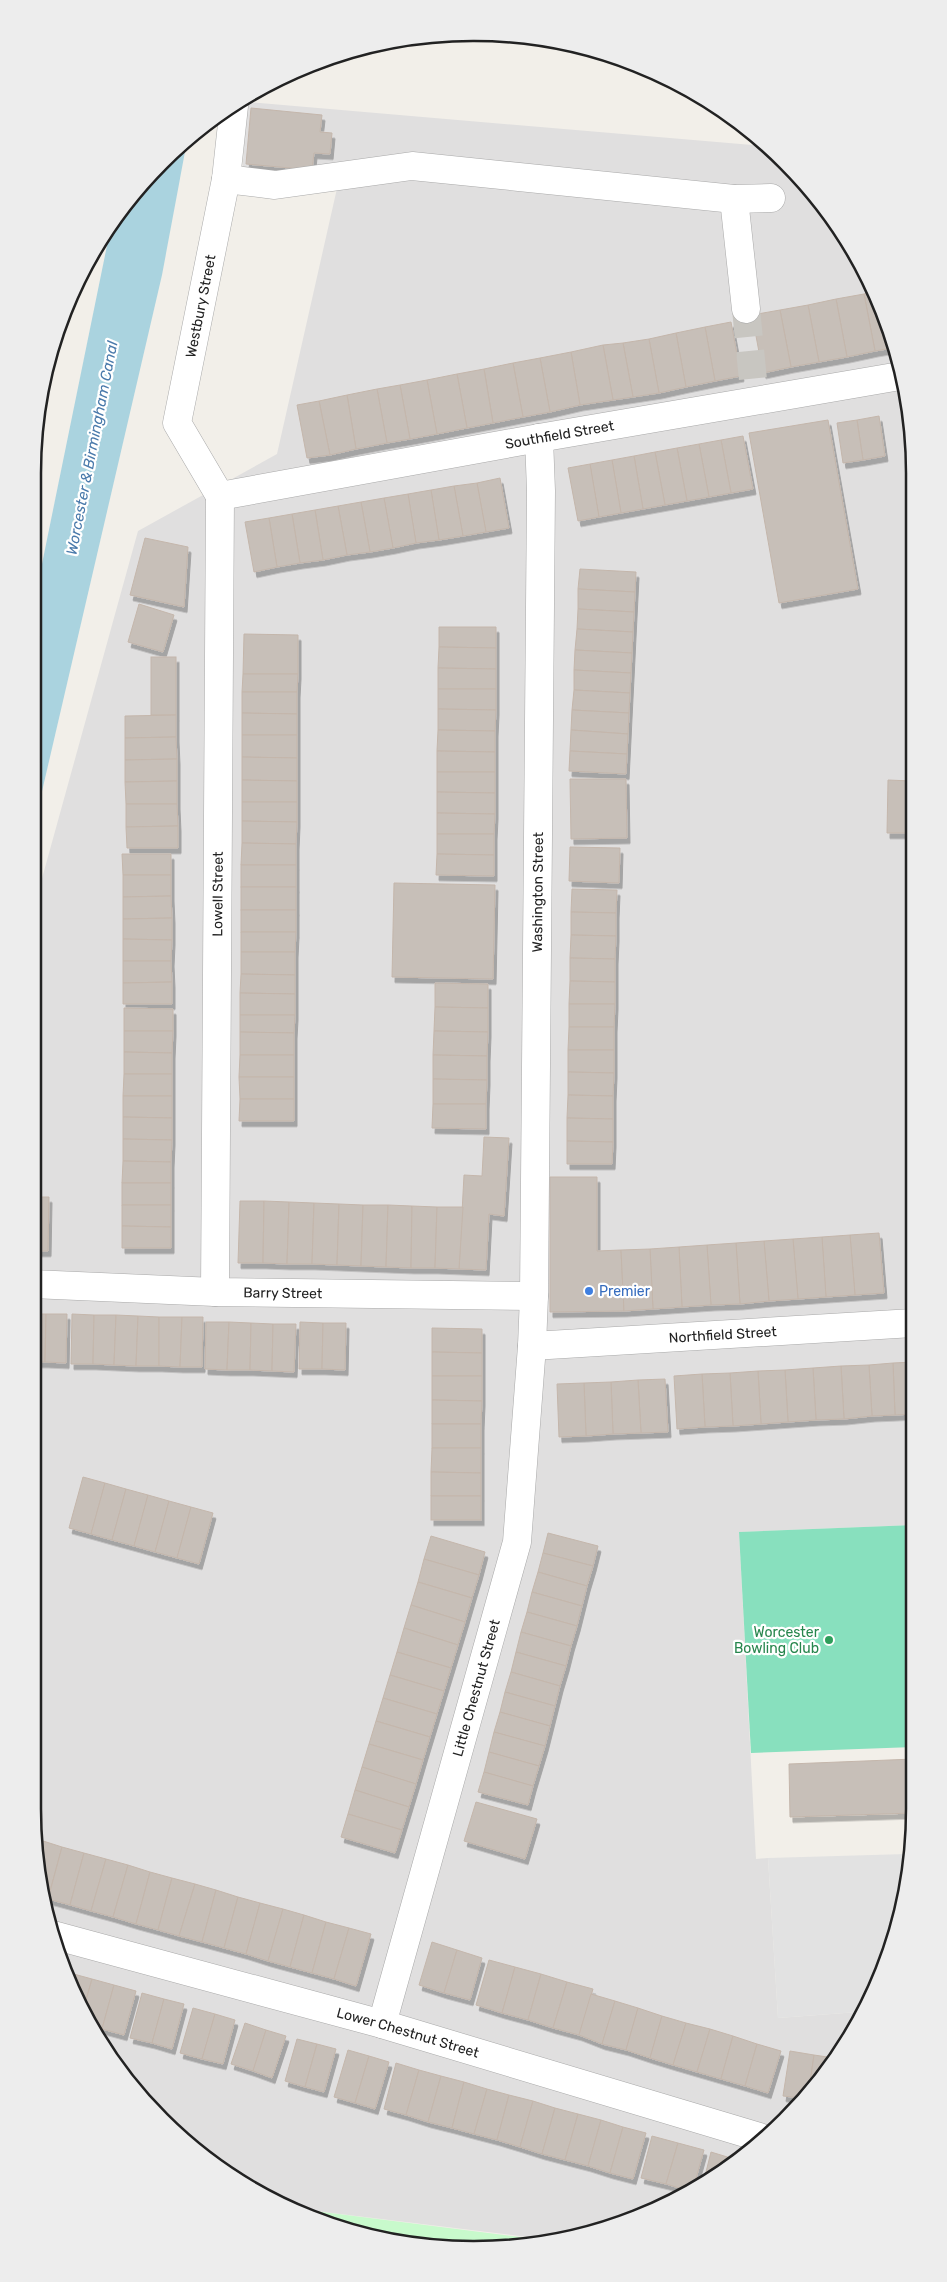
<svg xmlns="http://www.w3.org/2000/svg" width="947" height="2282" font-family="Rubik,sans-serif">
<defs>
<filter id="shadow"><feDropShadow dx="3" dy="5.5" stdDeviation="0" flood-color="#0004"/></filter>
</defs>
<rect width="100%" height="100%" fill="#f2efe9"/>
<polygon fill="#e0dfdf" points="247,102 764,146 805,183 881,304 911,416 914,1525 739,1532 756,1859 768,1858 778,2018 858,2012 823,2077 718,2175 643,2216 560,2241 291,2208 253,2191 142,2099 91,2029 56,1951 32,1808 33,911 138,531 277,454 338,184 242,175"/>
<polygon fill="#c8facc" points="291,2208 551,2241 416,2246 332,2226"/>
<polygon fill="#88e0be" points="914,1525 914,1747 751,1753 739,1532"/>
<polygon fill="#e2e2e2" points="907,1854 891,1950 858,2012 778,2018 768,1858"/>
<polygon fill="#aad3df" points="187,141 162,275 33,830 33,608 111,226 142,183"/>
<g fill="#c7bfb8" stroke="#c4b6ab" filter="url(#shadow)">
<polygon points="251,108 322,115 320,132 332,133 330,154 314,153 312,170 246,164"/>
<polygon points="873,292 881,304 893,348 875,351 864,294"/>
<polygon points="864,294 875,351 847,357 836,299"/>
<polygon points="836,299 847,357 819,362 808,305"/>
<polygon points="808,305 819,362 791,367 780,310"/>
<polygon points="780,310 791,367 763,373 752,315"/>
<polygon points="731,322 741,376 715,381 705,327"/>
<polygon points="705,327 715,381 686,387 676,333"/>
<polygon points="676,333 686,387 659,393 649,339"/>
<polygon points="649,339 659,393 633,397 623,343"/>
<polygon points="623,343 633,397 613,400 603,345"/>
<polygon points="603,345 613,400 580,405 571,352"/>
<polygon points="571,352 580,405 550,412 540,358"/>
<polygon points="540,358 550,412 523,417 513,363"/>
<polygon points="513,363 523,417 493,423 484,369"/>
<polygon points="484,369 493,423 467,428 457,374"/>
<polygon points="457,374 467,428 437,434 427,380"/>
<polygon points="427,380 437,434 410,439 400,385"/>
<polygon points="400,385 410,439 387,443 377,389"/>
<polygon points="377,389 387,443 356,449 347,395"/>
<polygon points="347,395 356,449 330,455 319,401"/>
<polygon points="319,401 330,455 307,458 297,405"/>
<polygon points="879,416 885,456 863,460 857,420"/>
<polygon points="828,420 858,589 779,603 749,433"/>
<polygon points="857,420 863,460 843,463 837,423"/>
<polygon points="743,436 753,489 731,493 721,440"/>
<polygon points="721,440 731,493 709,497 699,444"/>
<polygon points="699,444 709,497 687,501 677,448"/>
<polygon points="677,448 687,501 665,505 655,452"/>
<polygon points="655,452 665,505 643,509 634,456"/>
<polygon points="634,456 643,509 621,513 612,460"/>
<polygon points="612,460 621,513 599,517 590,464"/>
<polygon points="590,464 599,517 578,521 568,468"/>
<polygon points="500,478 509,528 486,532 477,483"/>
<polygon points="477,483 486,532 463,536 454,486"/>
<polygon points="454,486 463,536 439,540 431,490"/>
<polygon points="431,490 439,540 416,543 408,494"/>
<polygon points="408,494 416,543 393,548 384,498"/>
<polygon points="384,498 393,548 370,552 361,502"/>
<polygon points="361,502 370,552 347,555 338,506"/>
<polygon points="338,506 347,555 323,560 315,510"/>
<polygon points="315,510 323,560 300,563 292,514"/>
<polygon points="292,514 300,563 277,567 269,518"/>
<polygon points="269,518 277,567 254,572 245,522"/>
<polygon points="145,538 188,547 184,607 130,595"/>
<polygon points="580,569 636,572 635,592 578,589"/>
<polygon points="578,589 635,592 634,612 578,609"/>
<polygon points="139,604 174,615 163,652 128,642"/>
<polygon points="578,609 634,612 633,632 577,629"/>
<polygon points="439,627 496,627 496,648 439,647"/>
<polygon points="577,629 633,632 632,653 575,650"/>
<polygon points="244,634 298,635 298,674 243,674"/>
<polygon points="439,647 496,648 496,669 438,668"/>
<polygon points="575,650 632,653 631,673 574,670"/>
<rect x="151" y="657" width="25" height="58"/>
<polygon points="438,668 496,669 496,689 438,689"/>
<polygon points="574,670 631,673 630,693 574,690"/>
<polygon points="243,674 298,674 297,692 242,692"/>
<polygon points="438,689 496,689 496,710 438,709"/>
<polygon points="574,690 630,693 629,713 572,710"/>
<polygon points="242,692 297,692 297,714 242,713"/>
<polygon points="438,709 496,710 495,731 438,730"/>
<polygon points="572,710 629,713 628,734 571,730"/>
<polygon points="242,713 297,714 297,735 242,735"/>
<polygon points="176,715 176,737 125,738 125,716"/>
<polygon points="438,730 495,731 495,752 437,751"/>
<polygon points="571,730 628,734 627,754 570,751"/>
<polygon points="242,735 297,735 297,758 242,757"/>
<polygon points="176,737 177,759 125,760 125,738"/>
<polygon points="437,751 495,752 495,772 437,772"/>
<polygon points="570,751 627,754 626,774 569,771"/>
<polygon points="242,757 297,758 297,781 242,780"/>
<polygon points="177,759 177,781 125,782 125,760"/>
<polygon points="437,772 495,772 495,793 437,792"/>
<polygon points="570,779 626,779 627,838 571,839"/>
<polygon points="242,780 297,781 297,802 242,802"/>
<polygon points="888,780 912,781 912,833 887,833"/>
<polygon points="177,781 177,804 126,804 125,782"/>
<polygon points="437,792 495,793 495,814 437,813"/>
<polygon points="242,802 297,802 297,822 242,821"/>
<polygon points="126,804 177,804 178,826 126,827"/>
<polygon points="437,813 495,814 494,834 437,834"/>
<polygon points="242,821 297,822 296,844 242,843"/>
<polygon points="178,826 178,848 127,848 126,827"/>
<polygon points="437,834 494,834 494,855 437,854"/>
<polygon points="242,843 296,844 296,865 241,865"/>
<polygon points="570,847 620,848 619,883 569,881"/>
<polygon points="122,854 171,854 171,875 123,875"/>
<polygon points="437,854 494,855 494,876 436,875"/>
<rect x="241" y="865" width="55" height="22"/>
<polygon points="123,875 171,875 171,896 123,897"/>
<polygon points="394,883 495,885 493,979 392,977"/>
<rect x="241" y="887" width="55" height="23"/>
<polygon points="572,889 617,890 616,913 571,912"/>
<polygon points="171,896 172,918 123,919 123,897"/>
<rect x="241" y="910" width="55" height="22"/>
<polygon points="571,912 616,913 616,936 571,935"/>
<polygon points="172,918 172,940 123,939 123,919"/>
<polygon points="241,932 296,932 295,952 241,952"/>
<polygon points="571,935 616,936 615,959 570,958"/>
<polygon points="123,939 172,940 171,961 123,961"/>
<polygon points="241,952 295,952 295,975 241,974"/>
<polygon points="570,958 615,959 615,982 570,981"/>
<polygon points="123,961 171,961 172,982 123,983"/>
<polygon points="241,974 295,975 295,994 240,993"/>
<polygon points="570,981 615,982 615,1004 569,1004"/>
<polygon points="172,982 172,1004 123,1004 123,983"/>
<polygon points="435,983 488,984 488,1008 435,1007"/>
<polygon points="240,993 295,994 295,1015 240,1015"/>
<polygon points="569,1004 615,1004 614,1027 569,1027"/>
<polygon points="435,1007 488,1008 488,1032 434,1031"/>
<polygon points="124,1008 173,1009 173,1031 124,1031"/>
<polygon points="240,1015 295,1015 294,1033 240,1032"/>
<polygon points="569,1027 614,1027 614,1050 568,1050"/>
<polygon points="124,1031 173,1031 172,1053 124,1052"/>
<polygon points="434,1031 488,1032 487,1056 433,1055"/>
<polygon points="240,1032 294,1033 294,1055 240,1055"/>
<polygon points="568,1050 614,1050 614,1073 568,1072"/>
<polygon points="124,1052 172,1053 172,1074 124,1074"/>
<polygon points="240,1055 294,1055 294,1077 239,1077"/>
<polygon points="433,1055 487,1056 487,1080 433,1079"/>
<polygon points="568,1072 614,1073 613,1096 568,1095"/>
<polygon points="124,1074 172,1074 172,1096 123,1096"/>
<polygon points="239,1077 294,1077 294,1099 240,1099"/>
<polygon points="433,1079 487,1080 486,1104 433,1104"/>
<polygon points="568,1095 613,1096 613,1119 567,1118"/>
<polygon points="123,1096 172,1096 172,1118 123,1117"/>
<polygon points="240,1099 294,1099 294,1121 239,1121"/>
<polygon points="433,1104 486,1104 486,1129 432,1128"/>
<polygon points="123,1117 172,1118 172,1140 123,1139"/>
<polygon points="567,1118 613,1119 613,1142 567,1141"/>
<polygon points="484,1137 509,1138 504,1216 489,1214 486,1270 459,1269 464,1175 482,1176"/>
<polygon points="123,1139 172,1140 171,1162 123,1161"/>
<polygon points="567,1141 613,1142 612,1164 567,1164"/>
<polygon points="123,1161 171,1162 171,1183 122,1183"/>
<polygon points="550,1177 597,1177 597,1251 621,1250 624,1311 550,1312"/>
<rect x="122" y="1183" width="49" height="22"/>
<polygon points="32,1197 49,1197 48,1251 32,1251"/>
<polygon points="240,1201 264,1201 263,1263 238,1263"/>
<polygon points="264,1201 289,1202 287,1264 263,1263"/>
<polygon points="289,1202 314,1203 312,1264 287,1264"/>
<polygon points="314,1203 339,1204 337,1265 312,1264"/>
<polygon points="339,1204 363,1205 361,1266 337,1265"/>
<polygon points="122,1205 171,1205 171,1227 122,1226"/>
<polygon points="363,1205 388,1205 386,1267 361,1266"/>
<polygon points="388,1205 412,1206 411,1268 386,1267"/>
<polygon points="412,1206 437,1207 435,1268 411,1268"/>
<polygon points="437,1207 463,1207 459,1269 435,1268"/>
<polygon points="122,1226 171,1227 171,1248 122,1248"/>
<polygon points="879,1233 884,1293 855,1295 850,1235"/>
<polygon points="850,1235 855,1295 826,1297 822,1237"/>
<polygon points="822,1237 826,1297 798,1299 793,1239"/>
<polygon points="793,1239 798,1299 769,1301 764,1241"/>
<polygon points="764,1241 769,1301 740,1304 736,1243"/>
<polygon points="736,1243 740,1304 711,1305 707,1245"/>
<polygon points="707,1245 711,1305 682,1307 679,1247"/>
<polygon points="679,1247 682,1307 653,1309 650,1249"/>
<polygon points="650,1249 653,1309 624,1311 621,1250"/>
<polygon points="32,1314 46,1314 45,1362 32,1362"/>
<polygon points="46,1314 67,1314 66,1363 45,1362"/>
<polygon points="72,1314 94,1315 93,1364 71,1364"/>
<polygon points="94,1315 116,1315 114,1365 93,1364"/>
<polygon points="116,1315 138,1316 136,1366 114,1365"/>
<polygon points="138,1316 159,1317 159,1366 136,1366"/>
<polygon points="159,1317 182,1317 180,1367 159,1366"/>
<polygon points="182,1317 203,1317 202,1367 180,1367"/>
<polygon points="206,1322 229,1322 227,1370 205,1369"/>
<polygon points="229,1322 251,1323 250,1370 227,1370"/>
<polygon points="300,1322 323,1323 322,1369 299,1369"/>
<polygon points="251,1323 273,1324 272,1371 250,1370"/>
<polygon points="323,1323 346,1323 345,1370 322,1369"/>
<polygon points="273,1324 296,1324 294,1372 272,1371"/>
<polygon points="432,1328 482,1329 482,1353 432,1352"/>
<polygon points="432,1352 482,1353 482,1376 432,1376"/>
<polygon points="913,1362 913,1414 895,1415 893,1363"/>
<polygon points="893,1363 895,1415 872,1416 869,1365"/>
<polygon points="869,1365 872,1416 844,1419 841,1366"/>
<polygon points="841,1366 844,1419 816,1420 813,1368"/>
<polygon points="813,1368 816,1420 788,1422 785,1370"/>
<polygon points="785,1370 788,1422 761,1424 758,1371"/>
<polygon points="758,1371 761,1424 733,1426 730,1373"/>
<polygon points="730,1373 733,1426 705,1427 702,1374"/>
<polygon points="702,1374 705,1427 677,1429 674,1376"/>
<polygon points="432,1376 482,1376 482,1401 432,1400"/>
<polygon points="665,1379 668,1432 641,1433 638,1380"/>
<polygon points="638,1380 641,1433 613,1434 611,1382"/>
<polygon points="611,1382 613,1434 586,1436 584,1383"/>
<polygon points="584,1383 586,1436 559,1437 557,1384"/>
<polygon points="432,1400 482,1401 481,1424 432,1424"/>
<rect x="432" y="1424" width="49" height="24"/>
<polygon points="432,1448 481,1448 481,1473 431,1472"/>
<polygon points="431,1472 481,1473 481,1496 431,1496"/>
<polygon points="83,1477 105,1483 91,1534 69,1528"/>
<polygon points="105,1483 126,1489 112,1540 91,1534"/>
<polygon points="126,1489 148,1495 134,1546 112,1540"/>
<polygon points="148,1495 169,1501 155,1552 134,1546"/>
<rect x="431" y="1496" width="50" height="24"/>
<polygon points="169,1501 191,1507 177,1558 155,1552"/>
<polygon points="191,1507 213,1513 199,1564 177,1558"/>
<polygon points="548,1533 598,1546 593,1566 543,1553"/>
<polygon points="431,1536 485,1552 479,1575 424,1559"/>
<polygon points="543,1553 593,1566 587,1586 538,1572"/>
<polygon points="424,1559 479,1575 472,1598 418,1582"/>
<polygon points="538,1572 587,1586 582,1606 532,1592"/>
<polygon points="418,1582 472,1598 465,1622 411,1605"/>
<polygon points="532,1592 582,1606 577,1626 527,1612"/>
<polygon points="411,1605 465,1622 458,1645 404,1628"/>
<polygon points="527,1612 577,1626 571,1646 521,1632"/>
<polygon points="404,1628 458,1645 451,1668 397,1652"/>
<polygon points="521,1632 571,1646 566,1666 516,1652"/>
<polygon points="397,1652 451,1668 444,1691 390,1675"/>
<polygon points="516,1652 566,1666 560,1686 511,1672"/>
<polygon points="511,1672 560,1686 555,1706 505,1692"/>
<polygon points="390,1675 444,1691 437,1714 383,1698"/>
<polygon points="505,1692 555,1706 550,1726 500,1712"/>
<polygon points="383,1698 437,1714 430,1737 376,1721"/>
<polygon points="500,1712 550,1726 545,1746 494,1732"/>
<polygon points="376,1721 430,1737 423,1760 369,1744"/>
<polygon points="494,1732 545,1746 539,1766 489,1752"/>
<polygon points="369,1744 423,1760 416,1784 362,1767"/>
<polygon points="489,1752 539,1766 533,1786 484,1772"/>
<polygon points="914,1759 914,1813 790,1817 789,1764"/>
<polygon points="362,1767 416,1784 409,1807 355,1790"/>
<polygon points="484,1772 533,1786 528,1805 478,1792"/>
<polygon points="355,1790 409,1807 402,1830 348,1814"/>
<polygon points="476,1802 537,1819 525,1859 464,1841"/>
<polygon points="348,1814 402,1830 395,1853 341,1837"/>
<polygon points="40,1840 62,1847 48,1899 39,1846"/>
<polygon points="62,1847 84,1853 70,1905 48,1899"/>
<polygon points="84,1853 106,1859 91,1911 70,1905"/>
<polygon points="106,1859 128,1865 113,1917 91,1911"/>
<polygon points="128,1865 150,1872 136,1924 113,1917"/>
<polygon points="150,1872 172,1878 158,1930 136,1924"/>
<polygon points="172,1878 195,1884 179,1936 158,1930"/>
<polygon points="195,1884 216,1890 202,1942 179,1936"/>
<polygon points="216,1890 238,1897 224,1948 202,1942"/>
<polygon points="238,1897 260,1903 246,1954 224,1948"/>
<polygon points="260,1903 283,1909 268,1961 246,1954"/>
<polygon points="283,1909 304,1915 290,1967 268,1961"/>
<polygon points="304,1915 326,1922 312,1973 290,1967"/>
<polygon points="326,1922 349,1928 334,1979 312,1973"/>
<polygon points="349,1928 371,1934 356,1986 334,1979"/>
<polygon points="432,1942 457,1950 444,1993 419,1985"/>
<polygon points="457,1950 482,1958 470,2000 444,1993"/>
<polygon points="489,1960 515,1967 502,2013 476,2005"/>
<polygon points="515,1967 541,1974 528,2020 502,2013"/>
<polygon points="70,1973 92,1979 83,2011 69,1979"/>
<polygon points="541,1974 567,1982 553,2028 528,2020"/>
<polygon points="92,1979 114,1985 102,2029 90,2025 83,2011"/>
<polygon points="567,1982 593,1989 579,2035 553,2028"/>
<polygon points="114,1985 136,1991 124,2035 102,2029"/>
<polygon points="142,1993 164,1999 152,2043 130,2038"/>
<polygon points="591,1994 615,2001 602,2044 579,2035"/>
<polygon points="164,1999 184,2004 172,2049 152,2043"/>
<polygon points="615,2001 638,2008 626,2050 602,2044"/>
<polygon points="193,2008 215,2014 202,2059 180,2053"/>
<polygon points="638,2008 662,2016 650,2058 626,2050"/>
<polygon points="215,2014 235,2020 223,2064 202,2059"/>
<polygon points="662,2016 686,2023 673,2065 650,2058"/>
<polygon points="245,2023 266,2030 253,2071 231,2064"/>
<polygon points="686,2023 710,2029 697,2072 673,2065"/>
<polygon points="710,2029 733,2036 721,2079 697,2072"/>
<polygon points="266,2030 286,2036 272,2078 253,2071"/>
<polygon points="733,2036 757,2044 745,2086 721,2079"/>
<polygon points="297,2039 317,2044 305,2087 285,2081"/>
<polygon points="317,2044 336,2049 324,2092 305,2087"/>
<polygon points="757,2044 781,2051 768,2093 745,2086"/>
<polygon points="348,2050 369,2056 355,2103 334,2097"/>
<polygon points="790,2051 814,2055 809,2090 801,2098 783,2096"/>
<polygon points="814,2055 834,2058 823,2077 809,2090"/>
<polygon points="369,2056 389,2062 375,2109 355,2103"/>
<polygon points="396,2063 419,2070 406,2115 384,2109"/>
<polygon points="419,2070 441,2076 428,2122 406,2115"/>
<polygon points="441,2076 464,2082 452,2128 428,2122"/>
<polygon points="464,2082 487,2089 474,2134 452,2128"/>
<polygon points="487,2089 509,2095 497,2140 474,2134"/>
<polygon points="509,2095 533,2101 520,2147 497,2140"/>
<polygon points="533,2101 555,2108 542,2154 520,2147"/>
<polygon points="555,2108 578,2114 565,2160 542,2154"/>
<polygon points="578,2114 601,2120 588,2166 565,2160"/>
<polygon points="601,2120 623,2127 610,2173 588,2166"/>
<polygon points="623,2127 646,2133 633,2179 610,2173"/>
<polygon points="652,2136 678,2143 666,2184 641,2178"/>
<polygon points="678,2143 704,2150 693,2189 689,2191 666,2184"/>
<polygon points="711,2152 734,2159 718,2175 703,2184"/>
</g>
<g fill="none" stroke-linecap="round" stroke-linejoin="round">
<polyline stroke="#c8c6c1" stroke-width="28" stroke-dasharray="28 14" stroke-linecap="butt" points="746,309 753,380"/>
<defs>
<g id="minor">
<polyline points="226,179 275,185 412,166 734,199 771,198"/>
<polyline points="734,199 746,309"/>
<path id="s1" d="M 220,496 L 539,438 L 900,376"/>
<path id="s2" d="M 220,496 L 177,423 L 226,179 L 234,106"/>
<path id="s3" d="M 32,1284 L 215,1292 L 534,1296"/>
<path id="s4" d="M 215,1292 L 220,496"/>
<path id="s5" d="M 532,1346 L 913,1323"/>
<path id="s6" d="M 53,1935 L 382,2024 L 759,2137"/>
<path id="s7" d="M 382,2024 L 517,1542 L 532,1346 L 534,1296 L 541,491 L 539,438"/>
</g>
</defs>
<use href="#minor" stroke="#a9a9a9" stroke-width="29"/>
<use href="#minor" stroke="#fff" stroke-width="28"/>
</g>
<circle fill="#3f7fe0" stroke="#fff" stroke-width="2" cx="589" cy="1291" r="5"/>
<circle fill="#2e9e5b" stroke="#fff" stroke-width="2" cx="829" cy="1640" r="5"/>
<g text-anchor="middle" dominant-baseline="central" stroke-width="4.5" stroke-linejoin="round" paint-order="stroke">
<g font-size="14" fill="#222" stroke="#fff">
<text stroke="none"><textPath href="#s2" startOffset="204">Westbury Street</textPath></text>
<text stroke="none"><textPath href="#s1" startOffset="345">Southfield Street</textPath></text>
<text stroke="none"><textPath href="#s7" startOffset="1151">Washington Street</textPath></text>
<text stroke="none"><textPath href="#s4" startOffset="398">Lowell Street</textPath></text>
<text stroke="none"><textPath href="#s3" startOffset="251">Barry Street</textPath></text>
<text stroke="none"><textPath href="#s5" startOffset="191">Northfield Street</textPath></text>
<text stroke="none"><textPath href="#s7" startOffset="349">Little Chestnut Street</textPath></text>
<text stroke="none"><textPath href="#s6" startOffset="368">Lower Chestnut Street</textPath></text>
</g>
<g font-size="14" fill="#366cbe" stroke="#fff" text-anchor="start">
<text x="599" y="1291">Premier</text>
</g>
<g font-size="14" fill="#27864d" stroke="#fff" text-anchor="end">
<text x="819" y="1632">Worcester<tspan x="819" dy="16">Bowling Club</tspan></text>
</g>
<g font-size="15" font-style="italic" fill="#4a7aab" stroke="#fff">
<text transform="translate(92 448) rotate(-79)">Worcester &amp; Birmingham Canal</text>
</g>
</g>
<path d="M0 0H947V2282H0ZM473 41H474A432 432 0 0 1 906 473V1809A432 432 0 0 1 474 2241H473A432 432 0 0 1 41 1809V473A432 432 0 0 1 473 41Z" fill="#ededed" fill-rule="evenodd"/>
<path fill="none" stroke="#222" stroke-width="2.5" d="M473 41H474A432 432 0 0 1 906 473V1809A432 432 0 0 1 474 2241H473A432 432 0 0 1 41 1809V473A432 432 0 0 1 473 41Z"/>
</svg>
